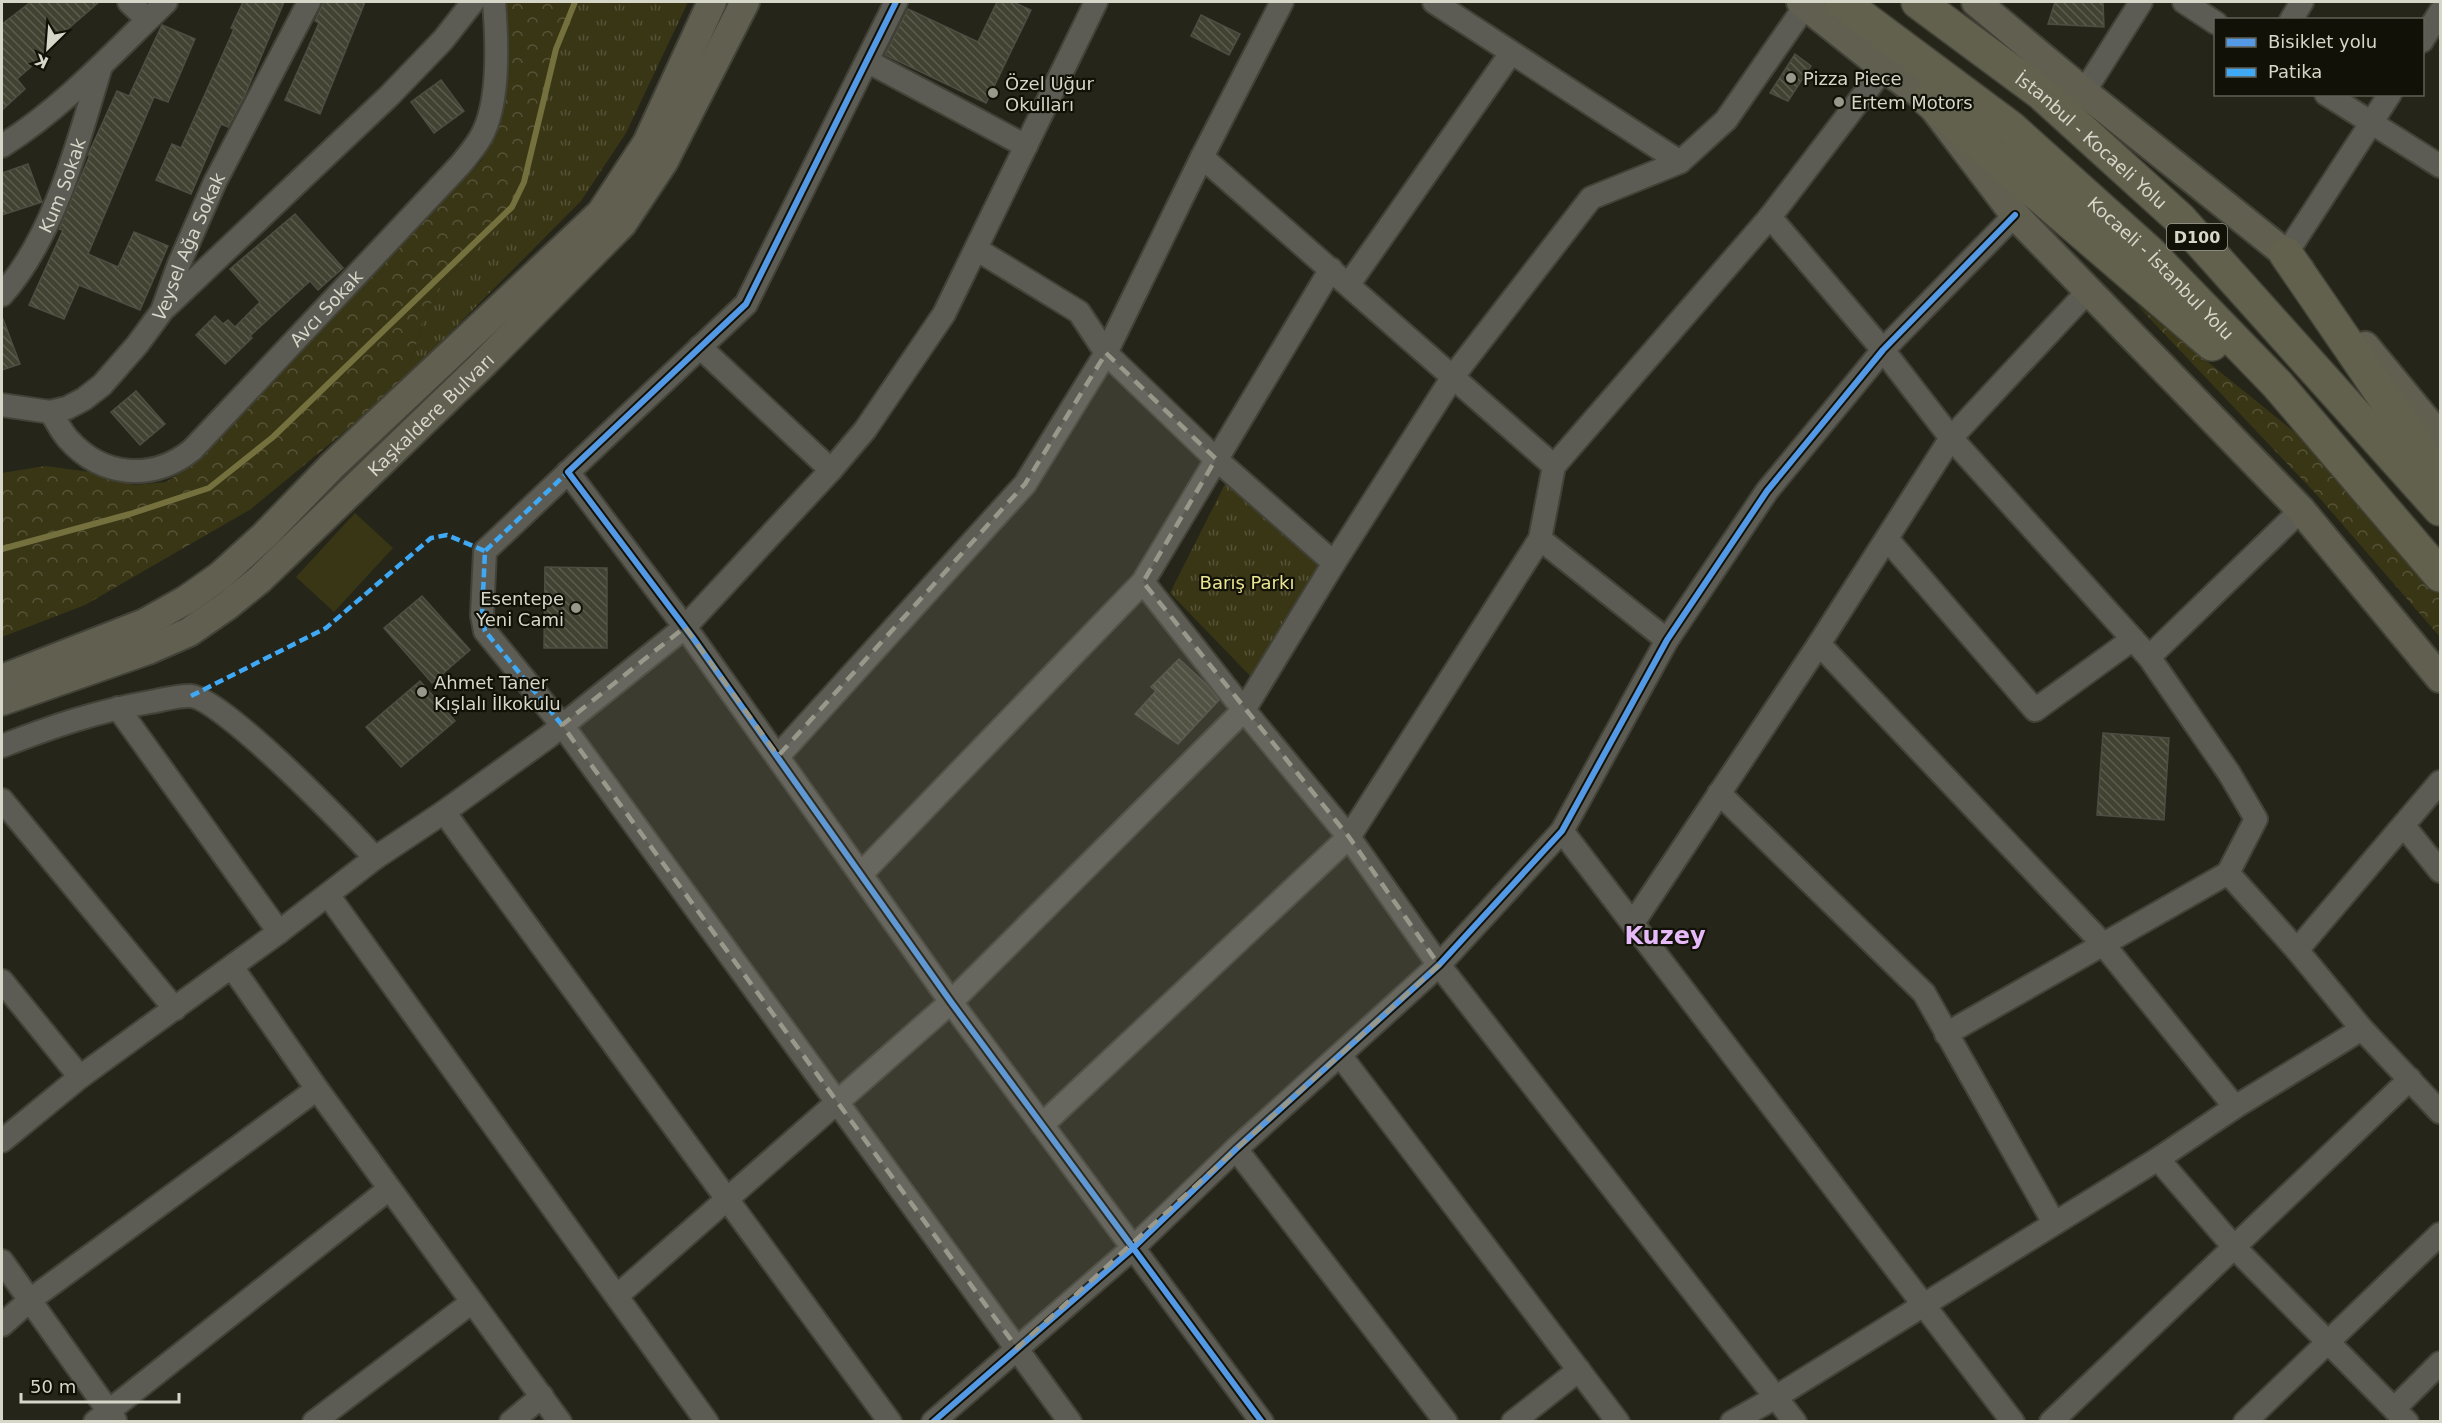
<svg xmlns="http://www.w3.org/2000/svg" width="2442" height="1423" font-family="'DejaVu Sans',sans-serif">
<defs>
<pattern id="grass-tufts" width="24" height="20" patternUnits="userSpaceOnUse" patternTransform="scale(1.5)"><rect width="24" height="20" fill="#393616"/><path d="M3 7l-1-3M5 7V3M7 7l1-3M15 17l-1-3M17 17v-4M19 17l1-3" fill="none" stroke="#555237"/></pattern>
<pattern id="forest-crowns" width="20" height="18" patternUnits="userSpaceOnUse" patternTransform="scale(1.5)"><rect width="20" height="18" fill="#393616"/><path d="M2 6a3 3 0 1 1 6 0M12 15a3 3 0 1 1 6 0" fill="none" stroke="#555237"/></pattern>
<pattern id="building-back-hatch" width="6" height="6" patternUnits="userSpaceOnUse" patternTransform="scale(1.5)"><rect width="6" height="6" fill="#424232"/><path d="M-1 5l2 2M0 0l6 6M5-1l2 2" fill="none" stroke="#5d5d4e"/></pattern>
</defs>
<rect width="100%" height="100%" fill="#252519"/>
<g fill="url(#grass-tufts)">
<polygon points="575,2 688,2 626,133 581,201 404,379 415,350 423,317 446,279 489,237 524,182 556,49"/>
<polygon points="1228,478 1329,571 1259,685 1170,593"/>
</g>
<g fill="url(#forest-crowns)">
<polygon points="501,2 575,2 556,49 524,182 510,212 489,237 446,279 423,317 415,350 404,379 367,413 251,509 85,605 2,637 2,473 45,466 98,473 134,485 166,482 194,464 247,404 482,160 497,125"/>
<polygon points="2136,304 2334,464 2440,592 2440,637 2317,495"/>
</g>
<polygon fill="#393616" points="355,513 393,548 334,612 296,577"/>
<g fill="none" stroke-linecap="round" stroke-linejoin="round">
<polyline stroke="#74713e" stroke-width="6" points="2,549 130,514 209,488 273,437 512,207 524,182 556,49 575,2"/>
</g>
<g fill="url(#building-back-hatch)" stroke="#4d4d43" stroke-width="1.5">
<polygon points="31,2 99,2 48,46 51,49 17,79 25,89 2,110 2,24"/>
<polygon points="243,2 284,2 245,95 228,127 221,124 191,194 156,180 172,144 181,148 234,29 231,28"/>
<polygon points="324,2 365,2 320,114 285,100 319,23 315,21"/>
<polygon points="997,2 1013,2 1031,10 986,103 885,55 908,9 978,42"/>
<polygon points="2055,2 2103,2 2104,27 2048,24"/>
<polygon points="1201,15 1240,34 1229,55 1191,36"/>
<polygon points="162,25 195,39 168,102 154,97 88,254 118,267 134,232 168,246 140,310 79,285 64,319 29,305 63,230 59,229 90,155 88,155 117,91 129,96"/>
<polygon points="1795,54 1811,66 1788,101 1770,93"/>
<polygon points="441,80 464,111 434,133 411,102"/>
<polygon points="28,164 42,202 2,215 2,173"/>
<polygon points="295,214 343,268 318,290 310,281 250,336 252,338 225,364 196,335 215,316 223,324 228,320 235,327 260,302 230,269"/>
<polygon points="2,319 3,319 20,364 2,370"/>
<polygon points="136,391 165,424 140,445 111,412"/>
<polygon points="545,567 607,568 607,648 544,648"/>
<polygon points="422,596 470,650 432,683 384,628"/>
<polygon points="1179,659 1205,683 1219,700 1178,744 1135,714 1156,691 1151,687"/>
<polygon points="420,681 455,721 401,767 366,727"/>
<polygon points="2103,733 2169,738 2164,820 2097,815"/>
</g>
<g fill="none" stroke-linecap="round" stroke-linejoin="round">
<defs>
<g id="minor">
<polyline points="129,2 147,19"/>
<polyline points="896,2 746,304 485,551 482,615 485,631 562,725 1070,1422"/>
<polyline points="1434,2 1680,162 1726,120 1806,5"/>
<polyline points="2184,2 2216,23"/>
<polyline points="2291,20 2302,2"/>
<polyline points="2422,41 2440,12"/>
<polyline points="867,61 1026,146"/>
<polyline points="2084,92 2141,2"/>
<polyline points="2326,94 2440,166"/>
<path d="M 2,146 C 64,107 113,53 166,2"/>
<polyline points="1202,157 1554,466"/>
<polyline points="1770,217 1883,350 1951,438 2149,657 2229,773 2256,819 2228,873 1946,1034"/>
<polyline points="976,249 1079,312 1106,353 1216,459 1334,563"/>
<polyline points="2286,254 2390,94"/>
<polyline points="1349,284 1511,53"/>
<path id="s1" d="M 2,295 C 55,235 78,142 101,66"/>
<polyline points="166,307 389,96 443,40 473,2"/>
<polyline points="700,347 831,470"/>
<path id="s2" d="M 2,405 L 50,412 L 67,408 L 84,399 L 102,385 L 137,345 L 162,311 L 179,264 L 215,182 L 309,2"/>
<path id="s3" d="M 50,412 C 56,420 61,431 68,439 C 102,477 152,482 192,450 L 461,164 C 469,154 478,144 483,133 C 500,99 497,38 494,2"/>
<polyline points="568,472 693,638 951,1002 1262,1422"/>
<polyline points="1540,539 1667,640"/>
<polyline points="1887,539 2035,710 2133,639"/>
<polyline points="1143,582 1244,710 1349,837 1439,965 1795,1422"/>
<polyline points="1819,644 2103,944 2235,1107"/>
<polyline points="2149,657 2301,510"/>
<polyline points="118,708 279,932"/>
<path d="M 2,746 C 51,727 97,711 150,702 C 163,700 178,695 191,696 C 223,699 349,829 375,858"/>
<polyline points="778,756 1025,484 1106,353 1202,157 1282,2"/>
<polyline points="1719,793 1924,993 2054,1223"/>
<polyline points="2,800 175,1009"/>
<polyline points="444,812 890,1422"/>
<polyline points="2404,826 2440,871"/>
<polyline points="1562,831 2013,1422"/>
<polyline points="2228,873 2297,950 2362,1029 2440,1112"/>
<polyline points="861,874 1143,582 1331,269"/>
<polyline points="328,895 707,1422"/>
<polyline points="1633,923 1819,644 1951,438 2089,290"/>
<polyline points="2297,950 2440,782"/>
<polyline points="232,967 317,1089 560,1422"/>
<polyline points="2,981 80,1077"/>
<polyline points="1340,1055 1618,1422"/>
<polyline points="1042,1125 1349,837 1540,539 1554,466 1770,217 1884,68"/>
<polyline points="2,1141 80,1077 279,932 375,858 444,812 548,737 685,627 831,470 865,430 944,314 1096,2"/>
<polyline points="1236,1149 1446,1422"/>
<polyline points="2158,1159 2234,1247 2407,1422"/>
<polyline points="2,1261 115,1420"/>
<polyline points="618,1295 951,1002 1244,710 1334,563 1454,375 1591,198 1680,162"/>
<polyline points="2,1325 30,1300 317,1089"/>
<polyline points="2394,1409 2440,1363"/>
<polyline points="95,1422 389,1189"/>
<polyline points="314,1422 472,1302"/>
<polyline points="511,1422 542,1396"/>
<polyline points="933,1422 1133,1248 1236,1149 1439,965 1562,831 1667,640 1767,491 1883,350 2015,215"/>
<polyline points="1513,1422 1579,1370"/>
<polyline points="1732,1422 1776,1397 2158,1159 2235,1107 2362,1029"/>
<polyline points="2051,1422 2410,1079"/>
<polyline points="2245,1422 2440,1234"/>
</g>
<g id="major">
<polyline points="1801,2 1884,68 1927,99 2015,215 2301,510 2440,678"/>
<polyline points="1976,2 2084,92 2286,254 2300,270"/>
<polyline points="2365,346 2440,437"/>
<polyline points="2,679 145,623 186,600 220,576 265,535 333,465 601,213 647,143 712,2"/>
<path id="s4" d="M 2,701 L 148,650 L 189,632 L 228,605 L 260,579 L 479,368 L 622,224 L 664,161 L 745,2"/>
</g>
<g id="highway">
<path id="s5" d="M 1842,2 L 2011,128 L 2150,253 L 2277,384 L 2440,575"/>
<path id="s6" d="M 1918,2 L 2041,93 L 2180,219 L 2440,509"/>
<polyline points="1927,99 2212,344"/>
<polyline points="2286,254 2440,479"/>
</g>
</defs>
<use href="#minor" stroke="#424238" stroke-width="26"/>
<use href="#major" stroke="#424238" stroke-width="32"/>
<use href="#highway" stroke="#424238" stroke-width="36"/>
<use href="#minor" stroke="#5c5c54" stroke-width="22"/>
<use href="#major" stroke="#605f50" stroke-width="28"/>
<use href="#highway" stroke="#62614e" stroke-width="33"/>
<g stroke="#3fa9f5" stroke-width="4.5" stroke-dasharray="9 4.5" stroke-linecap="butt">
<polyline points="191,696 326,628 431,538 447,535 485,551"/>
<polyline points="562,725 485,631 482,615 485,551 568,472"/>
</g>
<defs>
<g id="cycleway">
<polyline points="896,2 746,304 568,472 693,638 951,1002 1262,1422"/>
<polyline points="933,1422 1133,1248 1236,1149 1439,965 1562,831 1667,640 1767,491 1883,350 2015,215"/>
</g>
</defs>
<use href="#cycleway" stroke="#121108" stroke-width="10"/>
<use href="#cycleway" stroke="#5399e6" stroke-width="6"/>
</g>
<path fill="#98988b" fill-opacity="0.2" stroke="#98988b" stroke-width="4.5" stroke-dasharray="12 8" stroke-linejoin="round" d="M 1106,353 L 1216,459 L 1143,582 L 1349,837 L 1439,965 L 1017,1348 L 562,725 L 685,627 L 778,756 L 1025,484 Z"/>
<g fill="#98988b" stroke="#121108" stroke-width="2">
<circle cx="1791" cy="78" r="6"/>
<circle cx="993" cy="93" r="6"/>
<circle cx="1839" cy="102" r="6"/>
<circle cx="576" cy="608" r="6"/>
<circle cx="422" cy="692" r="6"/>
</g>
<g text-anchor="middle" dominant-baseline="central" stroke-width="4.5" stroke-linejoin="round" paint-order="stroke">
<rect fill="#121108" stroke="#9b9b8f" stroke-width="1.5" x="2167" y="224" width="60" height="26" rx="4.5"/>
<g font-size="16" font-weight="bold" fill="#d6d6c9">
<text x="2197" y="237">D100</text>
</g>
<g font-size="18" fill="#d6d6c9" stroke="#121108" text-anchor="start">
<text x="1803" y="78">Pizza Piece</text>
<text x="1005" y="83">Özel Uğur<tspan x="1005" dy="21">Okulları</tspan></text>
<text x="1851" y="102">Ertem Motors</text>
<text x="564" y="598" text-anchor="end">Esentepe<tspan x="564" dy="21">Yeni Cami</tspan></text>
<text x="434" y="682">Ahmet Taner<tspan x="434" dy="21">Kışlalı İlkokulu</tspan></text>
</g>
<g font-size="18" fill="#d6d6c9" stroke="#121108">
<text stroke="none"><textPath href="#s6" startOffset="222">İstanbul - Kocaeli Yolu</textPath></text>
<text stroke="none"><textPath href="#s1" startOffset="126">Kum Sokak</textPath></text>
<text stroke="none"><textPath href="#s2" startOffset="273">Veysel Ağa Sokak</textPath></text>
<text stroke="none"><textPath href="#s5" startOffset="416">Kocaeli - İstanbul Yolu</textPath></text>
<text stroke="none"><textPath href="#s3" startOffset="366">Avcı Sokak</textPath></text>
<text stroke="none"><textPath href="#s4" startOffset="525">Kaşkaldere Bulvarı</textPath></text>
</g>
<g font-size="18" fill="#ebe692" stroke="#121108">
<text x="1247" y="582">Barış Parkı</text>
</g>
<g font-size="24" font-weight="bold" fill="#e6b9f9" stroke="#121108">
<text x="1665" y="936">Kuzey</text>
</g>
</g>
<rect width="2442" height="1423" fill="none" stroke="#d6d6c9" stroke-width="6"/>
<rect x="2214" y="18" width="210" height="78" fill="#121108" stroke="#606055" stroke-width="1.5"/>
<rect x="2226" y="38" width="30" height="9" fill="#5399e6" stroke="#606055" stroke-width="1.5"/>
<text x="2268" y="48" font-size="18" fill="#d6d6c9">Bisiklet yolu</text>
<rect x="2226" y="68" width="30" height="9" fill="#3fa9f5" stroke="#606055" stroke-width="1.5"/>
<text x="2268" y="78" font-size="18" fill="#d6d6c9">Patika</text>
<g transform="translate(48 48) rotate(205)" stroke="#121108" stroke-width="4.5" paint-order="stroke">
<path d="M0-4.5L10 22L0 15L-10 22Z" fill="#d6d6c9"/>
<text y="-9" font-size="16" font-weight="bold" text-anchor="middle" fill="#d6d6c9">K</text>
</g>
<path d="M21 1393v9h158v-9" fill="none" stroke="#d6d6c9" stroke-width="3"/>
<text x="30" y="1393" font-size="18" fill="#d6d6c9" stroke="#121108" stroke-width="4.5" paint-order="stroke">50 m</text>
</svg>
